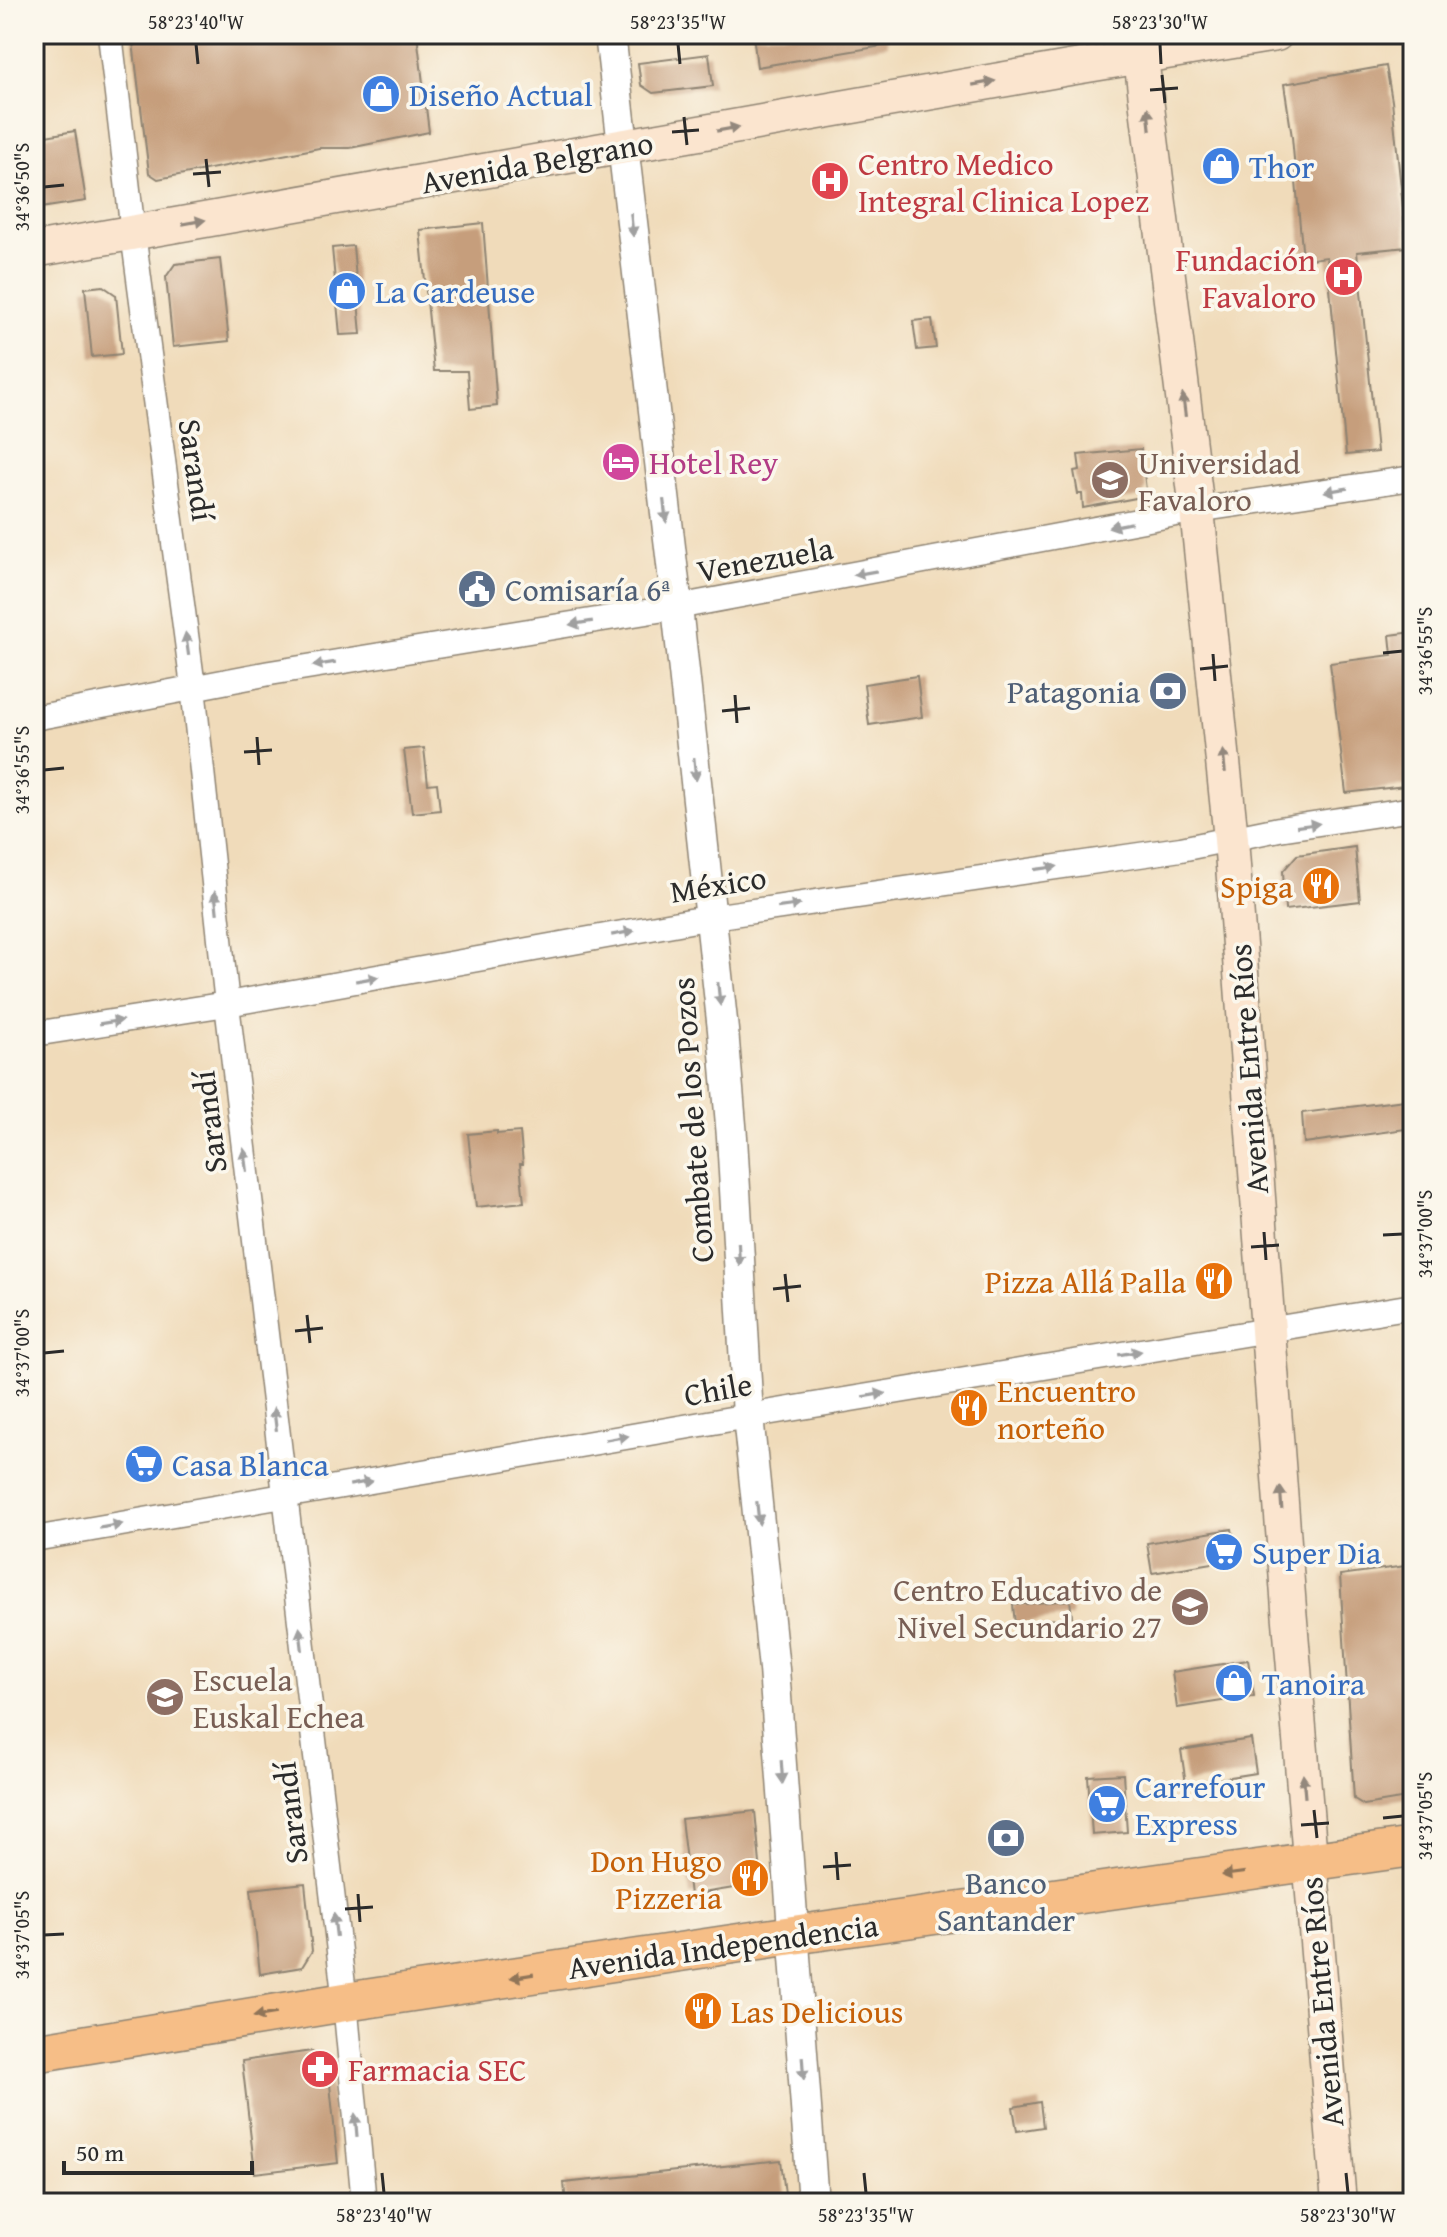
<svg xmlns="http://www.w3.org/2000/svg" width="1447" height="2237" font-family="'Gentium Book Plus',serif">
<rect width="100%" height="100%" fill="#fbf7ec"/>
<filter id="ink" filterUnits="userSpaceOnUse"><feTurbulence type="fractalNoise" baseFrequency=".0125" numOctaves="2"/><feDisplacementMap in="SourceGraphic" scale="16" xChannelSelector="R" yChannelSelector="G"/><feConvolveMatrix kernelMatrix="1 2 1 2 8 2 1 2 1" color-interpolation-filters="sRGB"/></filter>
<filter id="wash" filterUnits="userSpaceOnUse"><feTurbulence type="fractalNoise" baseFrequency=".006" numOctaves="4" result="noise"/><feDisplacementMap in="SourceGraphic" scale="32" xChannelSelector="R" yChannelSelector="G"/><feGaussianBlur stdDeviation="1.8" result="paint"/><feColorMatrix in="noise" values="0 0 0 0 0 0 0 0 0 0 0 0 0 0 0 0 0 1.4 0 .05"/><feComposite in="paint" operator="in"/></filter>
<g filter="url(#wash)">
<rect width="100%" height="100%" fill="#f0dbba"/>
<g id="blocks">
<g fill="#c69e7c">
<polygon points="132,34 417,34 429,132 350,148 319,148 158,179 149,173"/>
<polygon points="753,34 887,34 888,45 757,67"/>
<polygon points="709,54 713,86 653,93 641,85 638,63"/>
<polygon points="1386,66 1392,101 1407,247 1357,252 1377,452 1346,455 1327,257 1303,260 1292,137 1284,84"/>
<polygon points="75,131 86,201 34,209 34,138"/>
<polygon points="483,223 497,406 470,409 467,371 434,371 420,230"/>
<polygon points="353,246 361,334 340,335 332,248"/>
<polygon points="220,259 229,341 173,347 166,277 175,264"/>
<polygon points="103,286 116,295 122,354 92,357 85,288"/>
<polygon points="932,319 936,348 917,350 913,321"/>
<polygon points="1141,449 1146,490 1141,497 1083,508 1082,494 1078,494 1074,471 1080,470 1078,455"/>
<polygon points="1413,632 1413,785 1346,793 1330,663 1392,655 1390,635"/>
<polygon points="917,676 922,717 869,725 864,684"/>
<polygon points="424,748 428,784 437,783 440,810 412,813 404,750"/>
<polygon points="1355,847 1360,901 1285,910 1283,871 1297,855"/>
<polygon points="1413,1099 1413,1128 1304,1143 1302,1113"/>
<polygon points="497,1131 497,1134 520,1132 523,1164 520,1164 524,1202 476,1207 468,1134"/>
<polygon points="1232,1529 1237,1559 1152,1573 1147,1543"/>
<polygon points="1413,1565 1413,1797 1364,1805 1354,1799 1340,1575"/>
<polygon points="1070,1600 1072,1617 1015,1624 1013,1605"/>
<polygon points="1248,1660 1254,1696 1177,1708 1172,1672"/>
<polygon points="1251,1739 1256,1773 1186,1784 1181,1750"/>
<polygon points="1123,1774 1127,1832 1092,1835 1088,1776"/>
<polygon points="755,1811 761,1874 746,1886 690,1895 681,1819"/>
<polygon points="305,1883 312,1951 302,1967 260,1974 251,1889"/>
<polygon points="312,2051 328,2065 338,2163 255,2173 242,2061"/>
<polygon points="1040,2102 1043,2127 1017,2131 1013,2107"/>
<polygon points="781,2160 786,2203 566,2203 564,2183"/>
</g>
</g>
</g>
<g filter="url(#ink)">
<use href="#blocks" fill-opacity="0" stroke="#8e8372" stroke-width="2"/>
<g fill="none" stroke-linecap="round" stroke-linejoin="round">
<defs>
<g id="minor">
<polyline points="110,34 133,233 193,687 227,1004 345,2002 364,2203"/>
<polyline points="34,718 270,673 677,607 1197,510 1413,478"/>
<polyline points="34,1034 227,1004 712,917 1181,849 1279,829 1413,809"/>
<polyline points="34,1539 748,1416 1413,1306"/>
</g>
<polyline id="tertiary" points="610,34 677,607 723,1030 732,1137 748,1416 774,1669 813,2203"/>
<g id="secondary">
<polyline points="1138,34 1197,510 1231,839 1289,1609 1339,2203"/>
<polyline points="34,250 1069,68 1276,34"/>
</g>
<polyline id="primary" points="34,2053 345,2002 793,1935 1413,1847"/>
</defs>
<use href="#minor" stroke="#8e8372" stroke-width="27"/>
<use href="#tertiary" stroke="#8e8372" stroke-width="33"/>
<use href="#secondary" stroke="#8e8372" stroke-width="37"/>
<use href="#primary" stroke="#8e8372" stroke-width="41"/>
<use href="#minor" stroke="#fff" stroke-width="24"/>
<use href="#tertiary" stroke="#fff" stroke-width="30"/>
<use href="#secondary" stroke="#fbe5cf" stroke-width="34"/>
<use href="#primary" stroke="#f6be87" stroke-width="38"/>
</g>
<defs><path id="oneway-solid" d="M-6-.8H1V-3.2L6.5 0L1 3.2V.8H-6Z" transform="scale(2)"/></defs>
<g fill="#93887d">
<use href="#oneway-solid" transform="translate(984 83) rotate(-10)"/>
<use href="#oneway-solid" transform="translate(1149 119) rotate(-96)"/>
<use href="#oneway-solid" transform="translate(728 129) rotate(-10)"/>
<use href="#oneway-solid" transform="translate(194 222) rotate(-10)"/>
<use href="#oneway-solid" transform="translate(1184 405) rotate(-97)"/>
<use href="#oneway-solid" transform="translate(1224 761) rotate(-96)"/>
<use href="#oneway-solid" transform="translate(1281 1498) rotate(-94)"/>
<use href="#oneway-solid" transform="translate(1304 1786) rotate(-95)"/>
</g>
<g fill="#a0a0a0">
<use href="#oneway-solid" transform="translate(632 225) rotate(84)"/>
<use href="#oneway-solid" transform="translate(1336 490) rotate(171)"/>
<use href="#oneway-solid" transform="translate(665 511) rotate(83)"/>
<use href="#oneway-solid" transform="translate(1120 525) rotate(169)"/>
<use href="#oneway-solid" transform="translate(865 573) rotate(170)"/>
<use href="#oneway-solid" transform="translate(581 623) rotate(171)"/>
<use href="#oneway-solid" transform="translate(187 644) rotate(-98)"/>
<use href="#oneway-solid" transform="translate(324 664) rotate(171)"/>
<use href="#oneway-solid" transform="translate(695 769) rotate(84)"/>
<use href="#oneway-solid" transform="translate(1308 825) rotate(-8)"/>
<use href="#oneway-solid" transform="translate(1046 868) rotate(-8)"/>
<use href="#oneway-solid" transform="translate(216 902) rotate(-96)"/>
<use href="#oneway-solid" transform="translate(789 906) rotate(-8)"/>
<use href="#oneway-solid" transform="translate(623 933) rotate(-10)"/>
<use href="#oneway-solid" transform="translate(367 979) rotate(-10)"/>
<use href="#oneway-solid" transform="translate(719 994) rotate(84)"/>
<use href="#oneway-solid" transform="translate(111 1022) rotate(-9)"/>
<use href="#oneway-solid" transform="translate(245 1160) rotate(-97)"/>
<use href="#oneway-solid" transform="translate(739 1254) rotate(87)"/>
<use href="#oneway-solid" transform="translate(1130 1353) rotate(-9)"/>
<use href="#oneway-solid" transform="translate(874 1395) rotate(-9)"/>
<use href="#oneway-solid" transform="translate(275 1419) rotate(-97)"/>
<use href="#oneway-solid" transform="translate(617 1438) rotate(-10)"/>
<use href="#oneway-solid" transform="translate(361 1483) rotate(-10)"/>
<use href="#oneway-solid" transform="translate(758 1513) rotate(84)"/>
<use href="#oneway-solid" transform="translate(111 1526) rotate(-10)"/>
<use href="#oneway-solid" transform="translate(301 1639) rotate(-97)"/>
<use href="#oneway-solid" transform="translate(782 1772) rotate(86)"/>
<use href="#oneway-solid" transform="translate(335 1925) rotate(-97)"/>
<use href="#oneway-solid" transform="translate(803 2068) rotate(86)"/>
<use href="#oneway-solid" transform="translate(356 2125) rotate(-95)"/>
</g>
<g fill="#907459">
<use href="#oneway-solid" transform="translate(1233 1874) rotate(172)"/>
<use href="#oneway-solid" transform="translate(522 1976) rotate(171)"/>
<use href="#oneway-solid" transform="translate(265 2015) rotate(171)"/>
</g>
</g>
<path fill="none" stroke="#2b2b2b" stroke-width="3" d="M 196,44 L 198,64M 678,44 L 680,64M 1160,44 L 1161,64M 1162,75 L 1165,103M 1150,90 L 1178,88M 684,117 L 687,145M 672,132 L 699,130M 206,159 L 209,187M 193,174 L 221,172M 44,187 L 64,185M 1383,653 L 1403,651M 1213,654 L 1215,681M 1200,669 L 1228,666M 735,695 L 737,723M 722,711 L 750,708M 257,737 L 259,765M 244,752 L 272,750M 44,770 L 64,768M 1264,1232 L 1266,1260M 1383,1235 L 1403,1234M 1251,1247 L 1279,1245M 785,1274 L 788,1302M 773,1289 L 801,1286M 307,1315 L 310,1343M 295,1331 L 323,1328M 44,1353 L 64,1351M 1314,1810 L 1317,1838M 1383,1818 L 1403,1816M 1301,1825 L 1329,1823M 836,1852 L 838,1880M 823,1867 L 851,1865M 358,1894 L 360,1922M 345,1909 L 373,1907M 44,1935 L 64,1934M 382,2173 L 384,2193M 864,2173 L 866,2193M 1346,2173 L 1348,2193"/>
<defs>
<symbol id="shop-disc" viewBox="-11 -11 22 22"><circle r="9.5" fill="#3f7fe0" stroke="#fbf7ec"/><path d="M-5-2.5h2.3a2.7 3.5 0 0 1 5.4 0H5L5.5 6h-11ZM-1.5-2.5h3a1.5 2.3 0 0 0-3 0Z" fill="#fff"/></symbol>
<symbol id="hospital-disc" viewBox="-11 -11 22 22"><circle r="9.5" fill="#e0444e" stroke="#fbf7ec"/><path d="M-5-5h3v3.5h4V-5h3V5h-3V1.5h-4V5h-3Z" fill="#fff"/></symbol>
<symbol id="hotel-disc" viewBox="-11 -11 22 22"><circle r="9.5" fill="#d1479c" stroke="#fbf7ec"/><path d="M-6-4.5h1.5V1H6V5H4.5V3h-9V5H-6ZM-4 0a1.8 1.8 0 1 1 3.6 0ZM.5 0V-2.5h3Q6-2.5 6 0Z" fill="#fff"/></symbol>
<symbol id="university-disc" viewBox="-11 -11 22 22"><circle r="9.5" fill="#8d6e63" stroke="#fbf7ec"/><path d="M0-5L7-2L0 1L-7-2ZM-4 1L0 2.5L4 1V4Q0 6-4 4Z" fill="#fff"/></symbol>
<symbol id="civic-disc" viewBox="-11 -11 22 22"><circle r="9.5" fill="#5c6f8a" stroke="#fbf7ec"/><path d="M-.6-6.5H3V-4.5H.6V-3L4-1V1h2V6H-6V1h2V-1L-.6-3ZM-1.2 2.5V6h2.4V2.5Z" fill="#fff"/></symbol>
<symbol id="bank-disc" viewBox="-11 -11 22 22"><circle r="9.5" fill="#5c6f8a" stroke="#fbf7ec"/><path d="M-6-4H6V4H-6ZM0-2.3a2.3 2.3 0 1 0 0 4.6a2.3 2.3 0 1 0 0-4.6Z" fill="#fff"/></symbol>
<symbol id="restaurant-disc" viewBox="-11 -11 22 22"><circle r="9.5" fill="#e8710a" stroke="#fbf7ec"/><path d="M-5-6h1v4h1v-4h1v4h1v-4h1v5L-1.5 .5V6h-2V.5L-5-1ZM5-6V6H3V1.5H1.5Q1.5-4 5-6Z" fill="#fff"/></symbol>
<symbol id="supermarket-disc" viewBox="-11 -11 22 22"><circle r="9.5" fill="#3f7fe0" stroke="#fbf7ec"/><path d="M-6-5.5h2.5l.6 2H6L4.5 2H-2.5L-4.4-4H-6ZM-1.5 3.2a1.3 1.3 0 1 0 .1 0ZM3 3.2a1.3 1.3 0 1 0 .1 0Z" fill="#fff"/></symbol>
<symbol id="school-disc" viewBox="-11 -11 22 22"><circle r="9.5" fill="#8d6e63" stroke="#fbf7ec"/><path d="M0-5L7-2L0 1L-7-2ZM-4 1L0 2.5L4 1V4Q0 6-4 4Z" fill="#fff"/></symbol>
<symbol id="pharmacy-disc" viewBox="-11 -11 22 22"><circle r="9.5" fill="#e0444e" stroke="#fbf7ec"/><path d="M-2-6h4v4h4v4h-4v4h-4v-4h-4v-4h4Z" fill="#fff"/></symbol>
</defs>
<g fill-rule="evenodd">
<use href="#shop-disc" x="359" y="72" width="44" height="44"/>
<use href="#shop-disc" x="1199" y="144" width="44" height="44"/>
<use href="#hospital-disc" x="808" y="159" width="44" height="44"/>
<use href="#hospital-disc" x="1322" y="255" width="44" height="44"/>
<use href="#shop-disc" x="325" y="269" width="44" height="44"/>
<use href="#hotel-disc" x="599" y="440" width="44" height="44"/>
<use href="#university-disc" x="1088" y="458" width="44" height="44"/>
<use href="#civic-disc" x="455" y="567" width="44" height="44"/>
<use href="#bank-disc" x="1146" y="669" width="44" height="44"/>
<use href="#restaurant-disc" x="1299" y="864" width="44" height="44"/>
<use href="#restaurant-disc" x="1192" y="1259" width="44" height="44"/>
<use href="#restaurant-disc" x="947" y="1386" width="44" height="44"/>
<use href="#supermarket-disc" x="122" y="1442" width="44" height="44"/>
<use href="#supermarket-disc" x="1202" y="1530" width="44" height="44"/>
<use href="#school-disc" x="1168" y="1585" width="44" height="44"/>
<use href="#shop-disc" x="1212" y="1661" width="44" height="44"/>
<use href="#school-disc" x="143" y="1675" width="44" height="44"/>
<use href="#supermarket-disc" x="1085" y="1782" width="44" height="44"/>
<use href="#bank-disc" x="984" y="1816" width="44" height="44"/>
<use href="#restaurant-disc" x="728" y="1856" width="44" height="44"/>
<use href="#restaurant-disc" x="681" y="1989" width="44" height="44"/>
<use href="#pharmacy-disc" x="298" y="2047" width="44" height="44"/>
</g>
<g text-anchor="middle" dominant-baseline="central" stroke-width="7" stroke-linejoin="round" paint-order="stroke">
<g font-size="32" fill="#366cbe" stroke="#fbf7ec" text-anchor="start">
<text x="409" y="94">Diseño Actual</text>
<text x="1249" y="166">Thor</text>
<text x="375" y="291">La Cardeuse</text>
<text x="172" y="1464">Casa Blanca</text>
<text x="1252" y="1552">Super Dia</text>
<text x="1262" y="1683">Tanoira</text>
<text x="1135" y="1786">Carrefour<tspan x="1135" dy="37">Express</tspan></text>
</g>
<g font-size="32" fill="#2b2b2b" stroke="#fbf7ec">
<text transform="translate(537 162) rotate(-10)">Avenida Belgrano</text>
<text transform="translate(197 470) rotate(82)">Sarandí</text>
<text transform="translate(765 559) rotate(-10)">Venezuela</text>
<text transform="translate(718 884) rotate(-9)">México</text>
<text transform="translate(1248 1069) rotate(-94)">Avenida Entre Ríos</text>
<text transform="translate(692 1120) rotate(-94)">Combate de los Pozos</text>
<text transform="translate(209 1122) rotate(-97)">Sarandí</text>
<text transform="translate(718 1389) rotate(-10)">Chile</text>
<text transform="translate(290 1813) rotate(-97)">Sarandí</text>
<text transform="translate(723 1946) rotate(-8)">Avenida Independencia</text>
<text transform="translate(1321 2002) rotate(-95)">Avenida Entre Ríos</text>
</g>
<g font-size="32" fill="#be3a42" stroke="#fbf7ec" text-anchor="start">
<text x="858" y="163">Centro Medico<tspan x="858" dy="37">Integral Clinica Lopez</tspan></text>
<text x="1316" y="259" text-anchor="end">Fundación<tspan x="1316" dy="37">Favaloro</tspan></text>
<text x="348" y="2069">Farmacia SEC</text>
</g>
<g font-size="32" fill="#b23c85" stroke="#fbf7ec" text-anchor="start">
<text x="649" y="462">Hotel Rey</text>
</g>
<g font-size="32" fill="#785e54" stroke="#fbf7ec" text-anchor="start">
<text x="1138" y="462">Universidad<tspan x="1138" dy="37">Favaloro</tspan></text>
<text x="1162" y="1589" text-anchor="end">Centro Educativo de<tspan x="1162" dy="37">Nivel Secundario 27</tspan></text>
<text x="193" y="1679">Escuela<tspan x="193" dy="37">Euskal Echea</tspan></text>
</g>
<g font-size="32" fill="#4e5e75" stroke="#fbf7ec" text-anchor="start">
<text x="505" y="589">Comisaría 6ª</text>
<text x="1140" y="691" text-anchor="end">Patagonia</text>
<text x="1006" y="1882" text-anchor="middle">Banco<tspan x="1006" dy="37">Santander</tspan></text>
</g>
<g font-size="32" fill="#c56008" stroke="#fbf7ec" text-anchor="end">
<text x="1293" y="886">Spiga</text>
<text x="1186" y="1281">Pizza Allá Palla</text>
<text x="997" y="1390" text-anchor="start">Encuentro<tspan x="997" dy="37">norteño</tspan></text>
<text x="722" y="1860">Don Hugo<tspan x="722" dy="37">Pizzeria</tspan></text>
<text x="731" y="2011" text-anchor="start">Las Delicious</text>
</g>
</g>
<rect width="1447" height="2237" fill="none" stroke="#fbf7ec" stroke-width="88"/>
<path d="M64 2161v12h188v-12" fill="none" stroke="#2b2b2b" stroke-width="4"/>
<text x="76" y="2161" font-size="24" fill="#2b2b2b" stroke="#fbf7ec" stroke-width="6" paint-order="stroke">50 m</text>
<rect x="44" y="44" width="1359" height="2149" fill="none" stroke="#2b2b2b" stroke-width="3"/>
<g font-size="20" text-anchor="middle" fill="#2b2b2b">
<text x="196" y="29">58°23'40"W</text>
<text x="678" y="29">58°23'35"W</text>
<text x="1160" y="29">58°23'30"W</text>
<text transform="translate(22 187) rotate(-90)" y="7">34°36'50"S</text>
<text transform="translate(1425 651) rotate(-90)" y="7">34°36'55"S</text>
<text transform="translate(22 770) rotate(-90)" y="7">34°36'55"S</text>
<text transform="translate(1425 1234) rotate(-90)" y="7">34°37'00"S</text>
<text transform="translate(22 1353) rotate(-90)" y="7">34°37'00"S</text>
<text transform="translate(1425 1816) rotate(-90)" y="7">34°37'05"S</text>
<text transform="translate(22 1935) rotate(-90)" y="7">34°37'05"S</text>
<text x="384" y="2222">58°23'40"W</text>
<text x="866" y="2222">58°23'35"W</text>
<text x="1348" y="2222">58°23'30"W</text>
</g>
</svg>
